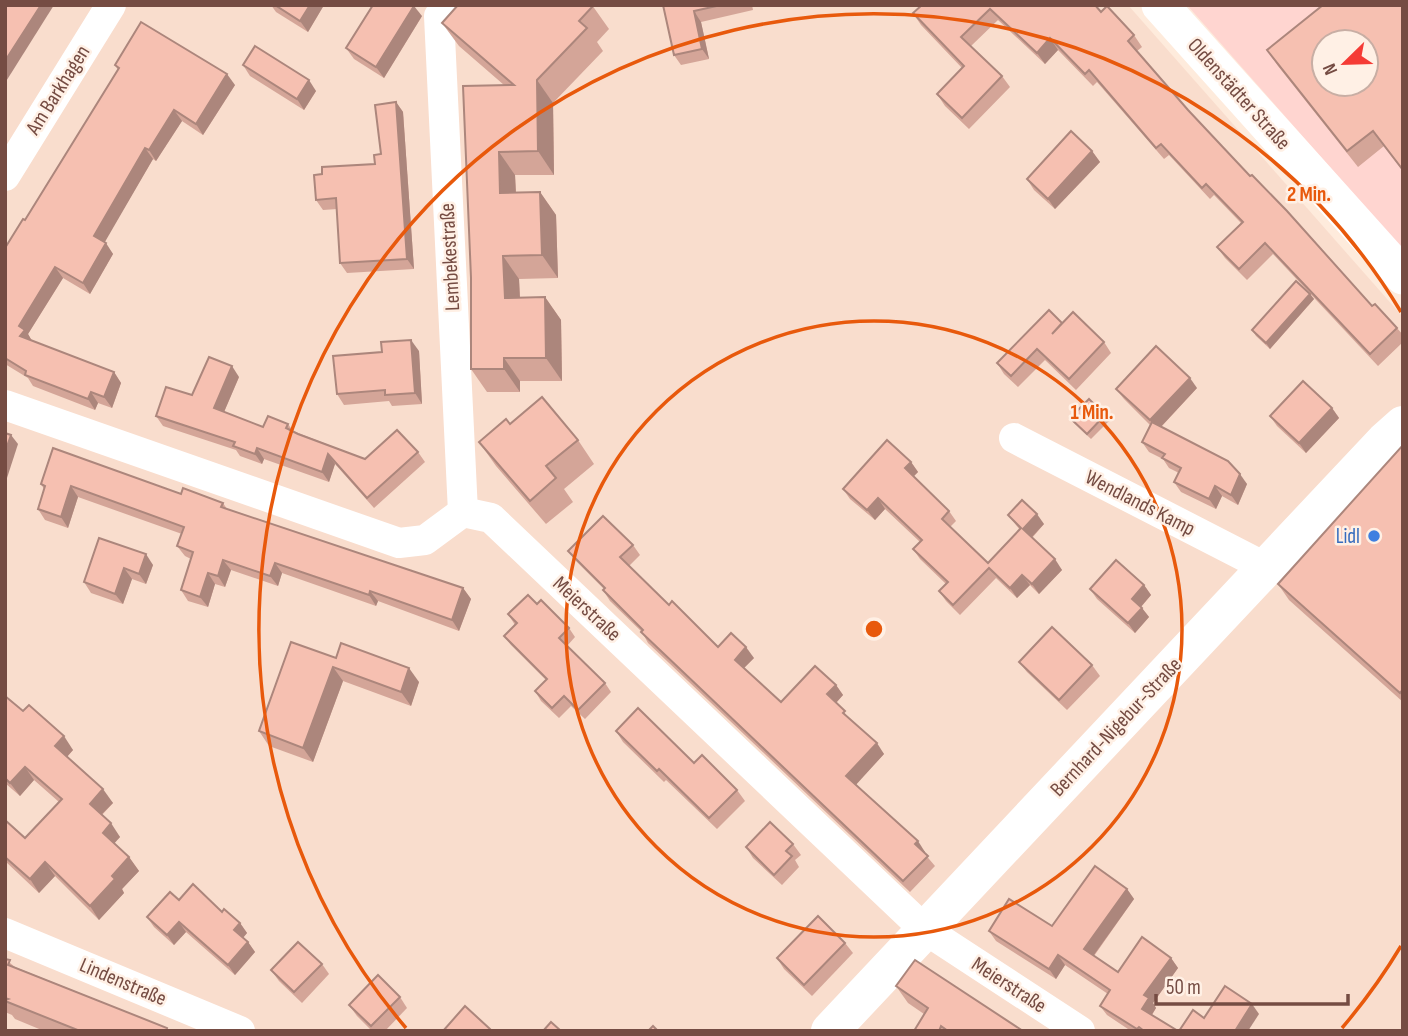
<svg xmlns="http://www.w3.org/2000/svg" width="1408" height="1036" font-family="'Sofia Sans Condensed',sans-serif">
<rect width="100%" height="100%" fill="#feebdc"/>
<polygon fill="#f9ddcd" points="5,5 1128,5 1403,317 1403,1031 5,1031"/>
<path fill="#ffd5d0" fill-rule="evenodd" d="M 1187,5 L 1403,5 L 1403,250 ZM 1324,42 L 1366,42 L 1366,84 L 1324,84 Z"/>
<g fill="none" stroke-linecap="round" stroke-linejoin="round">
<g stroke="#fff" stroke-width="30">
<polyline points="449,5 439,16 463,512"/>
<polyline points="5,176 111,5"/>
<polyline points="5,405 399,543 425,540 463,512 491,518 924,929 1080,1031"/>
<polyline points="1014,438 1267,568"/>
<polyline points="5,933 240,1031"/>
</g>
<polyline stroke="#fff" stroke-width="37" points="1160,5 1403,276"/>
<polyline stroke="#fff" stroke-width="38" points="830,1031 1385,441 1403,425"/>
</g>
<g fill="#d4a598">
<polygon points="271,5 324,5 308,32 276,12"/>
<polygon points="592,5 609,29 597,42 603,51 553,103 554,175 515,175 516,193 540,192 556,215 558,278 519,279 520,298 545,297 561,320 562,381 520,381 520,392 487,392 471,369 504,85 459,46 442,23"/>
<polygon points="663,5 752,5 753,10 701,22 709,59 681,65 674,55"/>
<polygon points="922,5 1101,12 1134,35 1142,47 1137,51 1188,110 1372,306 1397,328 1403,335 1403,342 1378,366 1273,254 1247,280 1225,258 1217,247 1241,223 1214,195 1210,199 1169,155 1164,159 1097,82 1093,86 1058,50 1045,64 998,20 971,46 1002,76 1010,87 969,129 945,106 937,94 962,68 921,25 913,13"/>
<polygon points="1403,5 1403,171 1384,146 1358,167 1278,66 1267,50"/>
<polygon points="422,16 384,78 354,59 346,48"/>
<polygon points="115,65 235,85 203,135 182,121 156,161 153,159 104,242 113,254 90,294 63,278 28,334 32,341 114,372 121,383 112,408 98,403 95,410 33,386 28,378 5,364 5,248 25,220 118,70"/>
<polygon points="243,65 316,91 304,110 250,76"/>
<polygon points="396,102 403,112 414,269 347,273 340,263 337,209 323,210 316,200 322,174 375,164 381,154"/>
<polygon points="1092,151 1100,162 1055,209 1034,190 1027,179"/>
<polygon points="1310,294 1314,299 1270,349 1256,336 1252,330"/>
<polygon points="1062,323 1104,342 1111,353 1076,390 1045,360 1018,387 1004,374 997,363"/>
<polygon points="419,351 422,404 392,406 389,401 344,405 337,394"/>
<polygon points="239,377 224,412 263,427 288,424 293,431 365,459 418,452 425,462 374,508 335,464 329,482 264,459 262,464 240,456 236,450 163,426 156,416 192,395"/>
<polygon points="1197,388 1161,427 1247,484 1238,505 1222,496 1216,509 1181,492 1174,482 1179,473 1169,468 1163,459 1149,452 1142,442 1150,425 1124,399 1116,389"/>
<polygon points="1332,408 1339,418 1306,453 1277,426 1270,416"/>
<polygon points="1105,415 1109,421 1091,439 1074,423 1070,418"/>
<polygon points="510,424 578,440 594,464 564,489 573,502 546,524 496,466 479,442"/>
<polygon points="1403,445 1403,702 1289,600 1278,584"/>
<polygon points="911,462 918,472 914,476 949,511 956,521 950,527 988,563 1020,530 1008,515 1044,524 1032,538 1062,570 1039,594 1030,585 1017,598 996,578 960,615 946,601 939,591 946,584 920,559 913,549 920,542 885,509 875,520 850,499 843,489"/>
<polygon points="41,484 181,494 223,503 227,509 463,588 471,599 459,631 378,601 376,606 282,573 278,586 231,570 225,587 215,584 208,607 188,601 181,590 191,559 185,556 177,546 182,534 78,497 68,528 45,520 38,509 44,489"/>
<polygon points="99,538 153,565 146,584 132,579 123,604 91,593 84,582"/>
<polygon points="633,545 640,555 629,566 669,605 718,647 754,658 744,668 781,702 836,685 843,695 836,703 852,722 884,754 855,785 925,852 924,853 935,866 910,892 648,643 642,632 610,601 603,590 604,589 576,561 568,551"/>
<polygon points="1144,585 1151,595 1141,607 1149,617 1135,633 1097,599 1090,589"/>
<polygon points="537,604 569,628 575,637 567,646 605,683 611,692 585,719 571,706 559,718 541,701 535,691 546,680 511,645 504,636 515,625 508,614"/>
<polygon points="336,658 419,682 411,706 343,681 313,762 269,746 259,731"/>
<polygon points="1019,662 1092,665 1100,676 1067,710 1027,672"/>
<polygon points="5,696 23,711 73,750 67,757 113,803 102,815 120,837 114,843 129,857 139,871 122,889 124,893 99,920 55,876 39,893 5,861 5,820 25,838 59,802 34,780 20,796 5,783"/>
<polygon points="616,731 694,763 737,790 745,801 717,829 666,780 664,782 623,742"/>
<polygon points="793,844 801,855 795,860 799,867 782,885 753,858 746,847"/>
<polygon points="1127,889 1134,899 1094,956 1118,972 1171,958 1178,968 1153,1003 1156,1008 1152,1015 1178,1031 1131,1031 1107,1015 1100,1006 1108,994 1065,965 1056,979 996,941 989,931 1052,926"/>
<polygon points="179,900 222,912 240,923 247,933 243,938 248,942 255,952 235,975 186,932 174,945 154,927 147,917"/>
<polygon points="845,943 853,953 812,996 784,969 777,958"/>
<polygon points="5,959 15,967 167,1028 169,1031 44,1031 15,1019 12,1015 5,1012"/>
<polygon points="322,964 329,974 302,1003 279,981 271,970"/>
<polygon points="896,986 1023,1031 914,1031 924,1014 908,1003"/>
<polygon points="400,997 407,1008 385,1031 372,1031 357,1016 349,1005"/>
</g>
<g fill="#ac867c">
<polygon points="41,5 54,5 5,83 5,61"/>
<polygon points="310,5 324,5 308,32 300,21"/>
<polygon points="414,6 422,16 384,78 376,67"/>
<polygon points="694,11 701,22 709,59 702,49"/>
<polygon points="1050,38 1058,50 1045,64 1037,53"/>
<polygon points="227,74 235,85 203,135 196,124"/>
<polygon points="309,80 316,91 304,110 297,99"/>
<polygon points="537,80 553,103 554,175 538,151"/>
<polygon points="396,102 403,112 414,269 407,259"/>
<polygon points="174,110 182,121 156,161 149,150"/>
<polygon points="145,148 153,159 102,247 94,236"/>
<polygon points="1092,151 1100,162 1055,209 1048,199"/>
<polygon points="499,152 515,175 517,216 500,193"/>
<polygon points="540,192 556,215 558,278 542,255"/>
<polygon points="106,243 113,254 90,294 83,283"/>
<polygon points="503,256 519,279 521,321 505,298"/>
<polygon points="55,267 63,278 28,334 32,341 20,336 19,326"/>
<polygon points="1310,294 1314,299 1270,349 1266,343"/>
<polygon points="545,297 561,320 562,381 546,358"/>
<polygon points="411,340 419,351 422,404 415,393"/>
<polygon points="504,358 520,381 520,392 504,369"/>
<polygon points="232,366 239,377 221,419 214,408"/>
<polygon points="114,372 121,383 112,408 104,397"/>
<polygon points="1190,378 1197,388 1157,431 1150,420"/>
<polygon points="91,392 98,403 95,410 88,399"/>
<polygon points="1332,408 1339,418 1306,453 1299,443"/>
<polygon points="11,435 18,444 7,478 5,475 5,452"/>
<polygon points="257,448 264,459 262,464 255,454"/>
<polygon points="328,454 335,464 329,482 322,472"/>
<polygon points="911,462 918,472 912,478 905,468"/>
<polygon points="1240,474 1247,484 1238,505 1231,495"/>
<polygon points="71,486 78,497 68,528 61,517"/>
<polygon points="1215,486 1222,496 1216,509 1209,499"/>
<polygon points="878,498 885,509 875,520 867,510"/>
<polygon points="1037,514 1044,524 1030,539 1023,529"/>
<polygon points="146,554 153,565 146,584 139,574"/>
<polygon points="1055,559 1062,570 1039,594 1032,584"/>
<polygon points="223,560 231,570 225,587 218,576"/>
<polygon points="275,563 282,573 278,586 270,576"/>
<polygon points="124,568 132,579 123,604 115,594"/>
<polygon points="208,573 215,584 208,607 200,597"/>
<polygon points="1022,575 1030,585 1017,598 1010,588"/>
<polygon points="1144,585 1151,595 1139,609 1132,599"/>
<polygon points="463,588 471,599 459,631 452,620"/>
<polygon points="370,591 378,601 376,606 369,595"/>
<polygon points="1142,608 1149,617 1135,633 1128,623"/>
<polygon points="746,647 754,658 742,670 735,660"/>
<polygon points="333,667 343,681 313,762 303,748"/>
<polygon points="409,668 419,682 411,706 401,692"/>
<polygon points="836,685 843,695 834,705 827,694"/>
<polygon points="64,736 73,750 64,760 55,746"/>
<polygon points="877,743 884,754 854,787 846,776"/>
<polygon points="25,767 34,780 20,796 10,783"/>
<polygon points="103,789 113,803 99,817 90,804"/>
<polygon points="111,823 120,837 112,846 103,833"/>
<polygon points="918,841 925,852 923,854 915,844"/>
<polygon points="129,857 139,871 122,889 124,893 99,920 90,906 112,876"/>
<polygon points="45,862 55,876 39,893 30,879"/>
<polygon points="1127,889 1134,899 1091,959 1084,949"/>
<polygon points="179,922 186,932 174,945 167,935"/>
<polygon points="240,923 247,933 241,940 234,930"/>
<polygon points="248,942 255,952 235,975 228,965"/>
<polygon points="1058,955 1065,965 1056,979 1049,969"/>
<polygon points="1171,958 1178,968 1153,1003 1156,1008 1149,1019 1142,1009 1144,995"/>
<polygon points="1252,1004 1259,1014 1248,1031 1235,1031"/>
</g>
<g fill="#f6c0b1" stroke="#ac867c" stroke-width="2" fill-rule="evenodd">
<polygon points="5,5 41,5 5,61"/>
<polygon points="275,5 310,5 300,21"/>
<polygon points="373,5 414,6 376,67 346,48"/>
<polygon points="458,5 592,5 593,6 579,21 587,28 537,80 538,151 499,152 500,193 540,192 542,255 503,256 505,298 545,297 546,358 504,358 504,369 471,369 471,278 463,86 514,85 442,23"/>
<polygon points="663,5 721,5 694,11 702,49 674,55"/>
<polygon points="922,5 1095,5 1101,12 1107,6 1134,35 1128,41 1188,110 1250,176 1252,175 1287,211 1372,306 1375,304 1397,328 1370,354 1265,243 1239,269 1217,247 1243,222 1206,184 1202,188 1161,144 1156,148 1089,70 1085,74 1050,38 1037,53 990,9 961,37 1002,76 962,118 937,94 964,66 913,13"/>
<path d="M 1323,5 L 1403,5 L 1403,170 L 1373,131 L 1347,151 L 1267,50 ZM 1324,42 L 1366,42 L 1366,84 L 1324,84 Z"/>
<polygon points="141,22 227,74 196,124 174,110 149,150 145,148 94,236 106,243 83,283 55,267 19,326 25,330 20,336 114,372 104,397 91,392 88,399 25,375 26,371 5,358 5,248 23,219 25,220 119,68 115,65"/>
<polygon points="255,46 309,80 297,99 243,65"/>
<polygon points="396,102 407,259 340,263 336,198 316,200 314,175 322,174 322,167 375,164 374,155 381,154 375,105"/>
<polygon points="1071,131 1092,151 1048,199 1027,179"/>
<polygon points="1296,281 1310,294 1266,343 1252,330"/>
<polygon points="1049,310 1062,323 1052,334 1073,312 1104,342 1069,379 1037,349 1011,376 997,363"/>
<polygon points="411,340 415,393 385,395 385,390 337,394 333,356 382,352 381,342"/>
<polygon points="1156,346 1190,378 1150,420 1116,389"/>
<polygon points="209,357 232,366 214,408 263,427 268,416 288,424 286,428 298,434 365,459 397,430 418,452 367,498 328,454 322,472 257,448 255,454 233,446 235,442 156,416 166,387 192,395"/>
<polygon points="1303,381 1332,408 1299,443 1270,416"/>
<polygon points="542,397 578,440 546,466 556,478 530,501 479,442 506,419 510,424"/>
<polygon points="1089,399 1105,415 1087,434 1070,418"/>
<polygon points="1152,422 1228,461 1240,474 1231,495 1215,486 1209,499 1174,482 1181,468 1162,458 1165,454 1142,442"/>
<polygon points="5,433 11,435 5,452"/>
<polygon points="887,440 911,462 905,468 949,511 942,519 988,563 1021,528 1008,515 1022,500 1037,514 1023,529 1055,559 1032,584 1022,575 1010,588 989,568 953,605 939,591 948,582 913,549 922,540 878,498 867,510 843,489"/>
<polygon points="1403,445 1403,689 1400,693 1278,584"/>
<polygon points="53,448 181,494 183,488 223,503 221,507 463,588 452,620 370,591 369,595 275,563 270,576 223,560 218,576 208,573 200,597 181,590 193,552 177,546 184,527 71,486 61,517 38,509 45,486 41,484"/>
<polygon points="603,516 633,545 620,557 669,605 672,601 718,647 731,633 746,647 735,660 781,702 815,666 836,685 827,694 845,711 843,713 877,743 846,776 918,841 915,844 928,856 903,881 641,632 643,630 603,590 605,588 568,551"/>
<polygon points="99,538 146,554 139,574 124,568 115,594 84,582"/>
<polygon points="1116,560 1144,585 1132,599 1142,608 1128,623 1090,589"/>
<polygon points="528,595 537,604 541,600 569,628 559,638 605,683 578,710 564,696 552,708 535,691 547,679 504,636 517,623 508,614"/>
<polygon points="1052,627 1092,665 1059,700 1019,662"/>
<polygon points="291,642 336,658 341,643 409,668 401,692 333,667 303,748 259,731"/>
<polygon points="5,696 23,711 29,705 64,736 55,746 103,789 90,804 111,823 103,833 129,857 112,876 115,879 90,906 45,862 30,879 5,857 5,820 25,838 62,799 25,767 10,783 5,778"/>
<polygon points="638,708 694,763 702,755 737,790 709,818 659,769 657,771 616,731"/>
<polygon points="770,822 793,844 786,851 792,856 774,875 746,847"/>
<polygon points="1095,866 1127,889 1084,949 1118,972 1142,937 1171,958 1144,995 1149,998 1142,1009 1178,1031 1144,1031 1139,1027 1137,1029 1100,1006 1110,990 1058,955 1049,969 989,931 1009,899 1052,926"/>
<polygon points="193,884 222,912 224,909 240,923 234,930 248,942 228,965 179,922 167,935 147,917 170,892 179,900"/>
<polygon points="818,916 845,943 804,985 777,958"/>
<polygon points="298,942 322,964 294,992 271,970"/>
<polygon points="5,959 10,960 8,965 167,1028 166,1031 80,1031 5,1001 5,1000 8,999 5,998"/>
<polygon points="915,960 1023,1031 948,1031 941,1026 939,1031 914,1031 928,1008 896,986"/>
<polygon points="378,975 400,997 371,1026 349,1005"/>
<polygon points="1225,986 1252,1004 1235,1031 1179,1031 1193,1010 1204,1018"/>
<polygon points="465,1006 490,1029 489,1031 443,1031"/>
<polygon points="551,1022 561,1031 543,1031"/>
<polygon points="653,1026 658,1031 648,1031"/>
</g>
<g fill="none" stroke="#e8590c" stroke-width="3.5">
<circle cx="874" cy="629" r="308"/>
<path d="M1401 946A615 615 0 0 1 1342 1028M406 1028A615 615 0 1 1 1401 312"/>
</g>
<circle fill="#3f7fe0" stroke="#fff0e5" stroke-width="2.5" cx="1374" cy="536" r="7"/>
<g text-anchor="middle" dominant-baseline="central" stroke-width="5" stroke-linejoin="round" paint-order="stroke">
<g font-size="21" fill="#754c43" stroke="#fff0e5">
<text transform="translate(58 90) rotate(-58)">Am Barkhagen</text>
<text transform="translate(1239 94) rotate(48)">Oldenstädter Straße</text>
<text transform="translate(450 257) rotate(-93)">Lembekestraße</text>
<text transform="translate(1140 503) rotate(27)">Wendlands Kamp</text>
<text transform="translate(587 609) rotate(43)">Meierstraße</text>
<text transform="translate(1116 727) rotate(-47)">Bernhard-Nigebur-Straße</text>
<text transform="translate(123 982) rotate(23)">Lindenstraße</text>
<text transform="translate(1009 985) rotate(33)">Meierstraße</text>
</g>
<g font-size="21" fill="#366cbe" stroke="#fff0e5" text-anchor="end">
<text x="1360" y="536">Lidl</text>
</g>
</g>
<circle cx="874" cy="629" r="10" fill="#e8590c" stroke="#fff0e5" stroke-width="3.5"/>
<g font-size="21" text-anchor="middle" font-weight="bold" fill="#e8590c" stroke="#fff0e5" stroke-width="5" stroke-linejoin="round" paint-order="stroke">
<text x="1309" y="201">2 Min.</text>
<text x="1092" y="419">1 Min.</text>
</g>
<rect width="1408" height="1036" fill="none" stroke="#754c43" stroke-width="14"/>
<g transform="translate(1345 63) rotate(247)"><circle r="33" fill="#fff0e5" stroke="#c8aea4" stroke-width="2"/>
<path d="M0-5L12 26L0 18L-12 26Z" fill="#f53b35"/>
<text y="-10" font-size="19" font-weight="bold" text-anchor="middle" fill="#754c43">N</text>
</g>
<path d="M1156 994v10h192v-10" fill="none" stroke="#754c43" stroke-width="3.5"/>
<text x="1166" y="994" font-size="21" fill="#754c43" stroke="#fff0e5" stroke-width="5" paint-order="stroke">50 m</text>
</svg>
